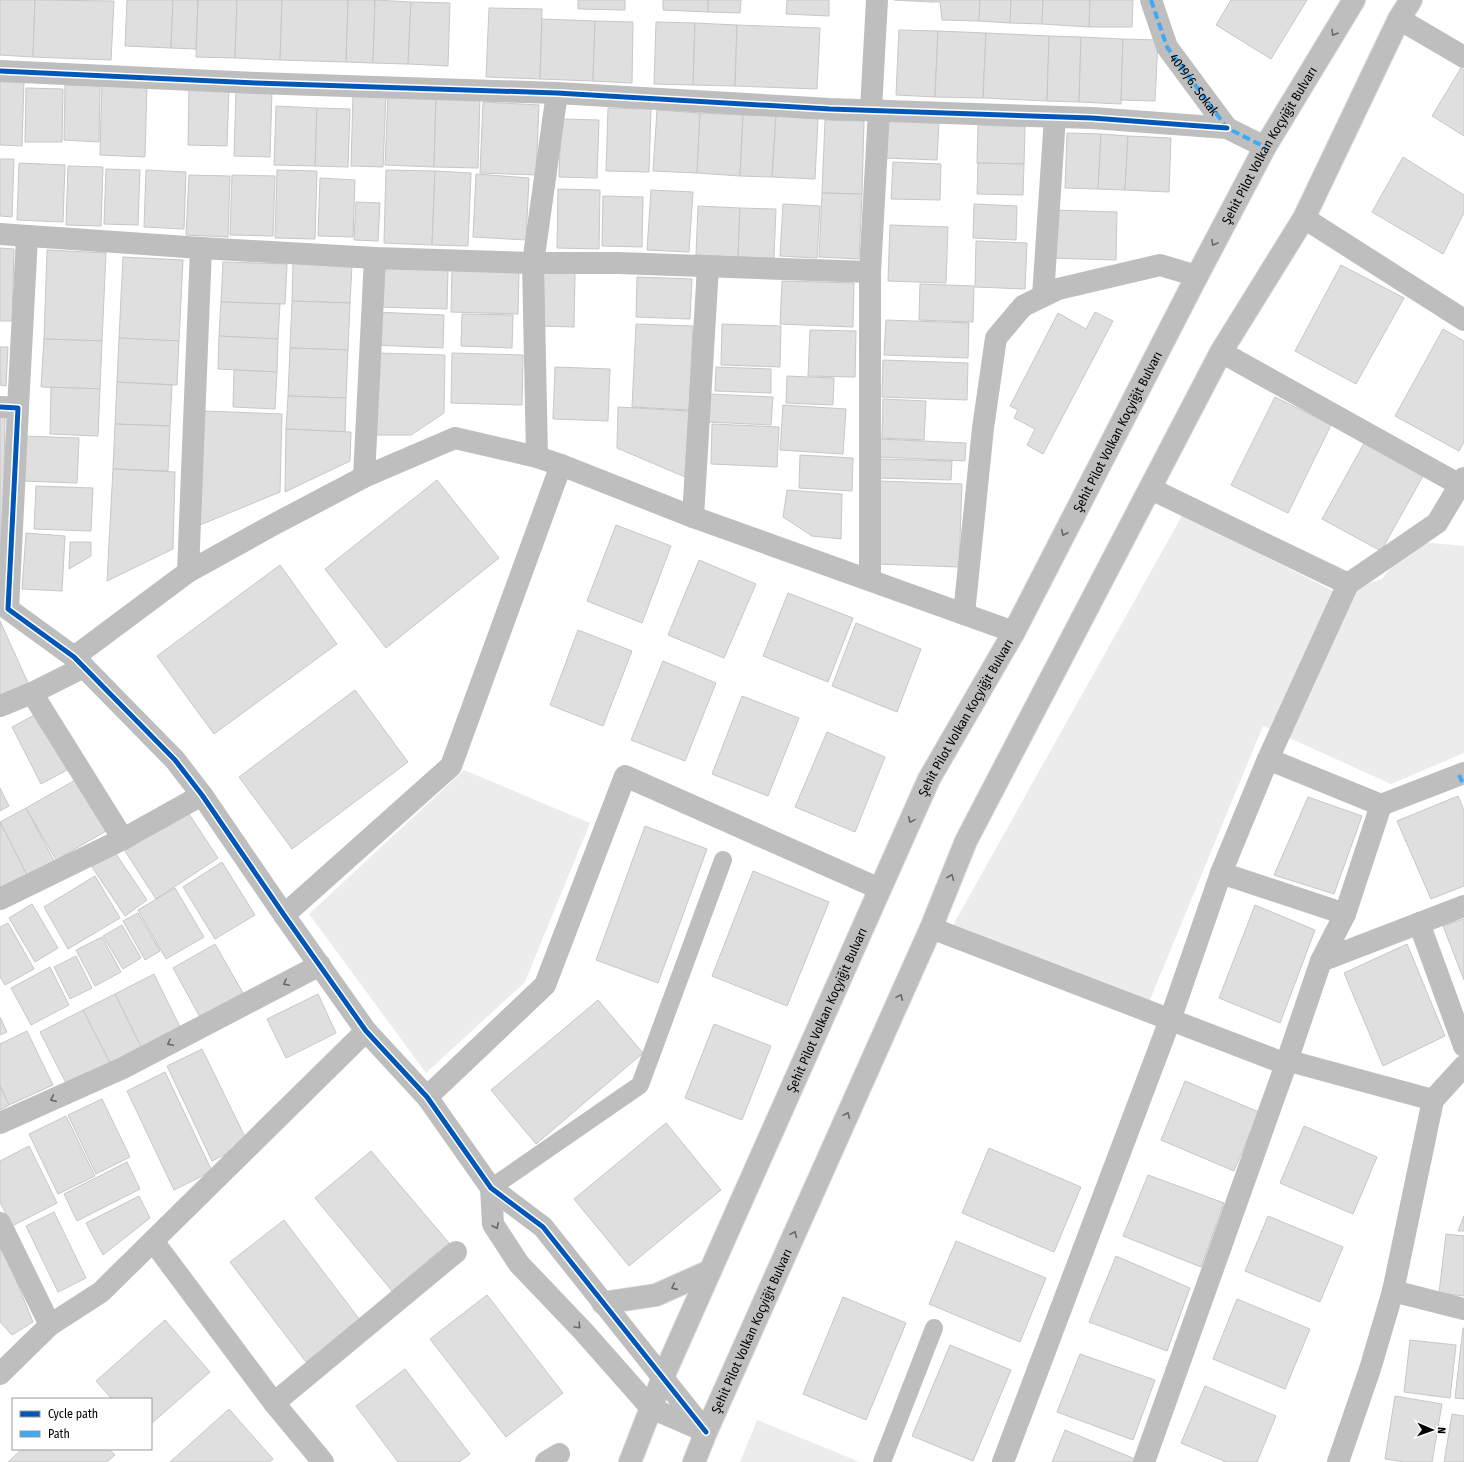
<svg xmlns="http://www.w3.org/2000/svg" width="1464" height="1462" font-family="'Fira Sans Condensed',sans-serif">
<rect width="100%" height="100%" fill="#fff"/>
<g fill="#ececec">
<polygon points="1183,514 1337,593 1382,579 1411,541 1464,546 1464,753 1391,784 1263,726 1147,1007 952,927"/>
<polygon points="464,770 590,823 525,982 426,1073 309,914"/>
<polygon points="757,1420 860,1462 740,1462"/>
</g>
<g fill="#dfdfdf" stroke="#c7c7c7">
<polygon points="0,0 35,0 33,57 0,55"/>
<polygon points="35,0 114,1 111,60 33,57"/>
<polygon points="127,0 173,0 171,48 125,46"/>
<polygon points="173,0 198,0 196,49 171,48"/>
<polygon points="198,0 237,0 235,58 196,57"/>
<polygon points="237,0 282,0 280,60 235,58"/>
<polygon points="282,0 348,0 346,62 280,60"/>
<polygon points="348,0 375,0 373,63 346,62"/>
<polygon points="375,0 411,2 408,64 373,63"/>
<polygon points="578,0 625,0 625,10 578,9"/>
<polygon points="663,0 708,0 708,12 663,10"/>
<polygon points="708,0 741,0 740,13 708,12"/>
<polygon points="787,0 829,0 829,16 786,14"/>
<polygon points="894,0 931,0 931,2"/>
<polygon points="931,0 980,0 979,21 942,20 940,2 931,2"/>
<polygon points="980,0 1011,0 1010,23 979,21"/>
<polygon points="1011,0 1043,0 1042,24 1010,23"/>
<polygon points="1043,0 1090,0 1089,27 1042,24"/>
<polygon points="1090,0 1133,0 1132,27 1089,27"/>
<polygon points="1231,0 1307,0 1271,59 1216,25"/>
<polygon points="411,2 450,3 448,66 408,64"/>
<polygon points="489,8 542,9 540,79 486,77"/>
<polygon points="542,19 595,21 593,81 540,79"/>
<polygon points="595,21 633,22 632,83 593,81"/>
<polygon points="656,22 695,23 693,85 654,84"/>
<polygon points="695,23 737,25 735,86 693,85"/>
<polygon points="737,25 820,28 817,89 735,86"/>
<polygon points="899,30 938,31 935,97 896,95"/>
<polygon points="938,31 986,33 983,98 935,97"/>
<polygon points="986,33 1049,36 1047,101 983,98"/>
<polygon points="1049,36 1081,37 1079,102 1047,101"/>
<polygon points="1081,37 1123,39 1121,104 1079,102"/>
<polygon points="1123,39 1158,40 1155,101 1121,100"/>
<polygon points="1461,68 1464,70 1464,136 1432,116"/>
<polygon points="0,79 24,80 22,146 0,145"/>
<polygon points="102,81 147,83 145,157 100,155"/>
<polygon points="65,85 100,86 99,142 64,140"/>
<polygon points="189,87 229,88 227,146 188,145"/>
<polygon points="26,88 63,89 62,142 25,142"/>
<polygon points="236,89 272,91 270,157 234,156"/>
<polygon points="353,93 386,94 383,167 351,166"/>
<polygon points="388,95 436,96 434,167 385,165"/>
<polygon points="436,96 480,97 478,168 434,167"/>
<polygon points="483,102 539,105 536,175 480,173"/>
<polygon points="276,106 317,108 315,166 274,165"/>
<polygon points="317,108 350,109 348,167 315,166"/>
<polygon points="608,108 651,109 649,172 606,171"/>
<polygon points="657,110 700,113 697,173 653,171"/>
<polygon points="700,113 743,115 740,176 697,173"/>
<polygon points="743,115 776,116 772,177 740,176"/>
<polygon points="776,116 818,119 815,179 772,177"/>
<polygon points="561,119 599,120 597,178 559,177"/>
<polygon points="825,120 864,121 862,194 822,193"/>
<polygon points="885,121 939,122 937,160 883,158"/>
<polygon points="978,125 1025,127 1024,164 977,163"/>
<polygon points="1067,133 1101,134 1098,189 1065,188"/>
<polygon points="1101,134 1128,136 1125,190 1098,189"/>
<polygon points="1128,136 1171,138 1169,192 1125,190"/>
<polygon points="1403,157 1464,195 1464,213 1443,254 1372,212"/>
<polygon points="0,159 14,159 12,217 0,216"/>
<polygon points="893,162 941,164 940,200 891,199"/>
<polygon points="19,163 65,165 63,222 17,220"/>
<polygon points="978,163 1024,164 1023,195 977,194"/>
<polygon points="68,166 103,167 101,226 66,225"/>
<polygon points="106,169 140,170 138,225 104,224"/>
<polygon points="146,170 186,172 184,229 144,227"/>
<polygon points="277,170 317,171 315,239 275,238"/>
<polygon points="386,170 435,171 432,245 384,243"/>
<polygon points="435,171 471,173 468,246 432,245"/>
<polygon points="476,174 529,178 526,240 473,237"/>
<polygon points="189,175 230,176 228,237 186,235"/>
<polygon points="232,175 275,176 273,236 230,235"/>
<polygon points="320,178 355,180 353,237 318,236"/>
<polygon points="558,189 600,190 599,249 557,248"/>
<polygon points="651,190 693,192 689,252 647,250"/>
<polygon points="822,193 862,194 859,259 819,257"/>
<polygon points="603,196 643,197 642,247 602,246"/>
<polygon points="356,202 380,203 378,241 354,240"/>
<polygon points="783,204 820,206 817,258 780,256"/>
<polygon points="974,204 1017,206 1016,240 973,238"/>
<polygon points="698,206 740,208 738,257 696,255"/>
<polygon points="740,208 776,209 774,258 738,257"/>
<polygon points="1053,210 1117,212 1116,260 1051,258"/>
<polygon points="890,225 948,227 946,283 888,281"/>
<polygon points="976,241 1027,243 1025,289 975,287"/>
<polygon points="0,248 14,249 12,321 0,321"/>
<polygon points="47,250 106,253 102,341 44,339"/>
<polygon points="123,257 183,260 179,341 119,338"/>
<polygon points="223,262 287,264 285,304 221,302"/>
<polygon points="293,263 352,265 350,303 292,301"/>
<polygon points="1341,265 1404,298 1356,384 1295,351"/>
<polygon points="380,266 448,268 447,309 379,307"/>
<polygon points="452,269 519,271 518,314 451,312"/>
<polygon points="541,272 575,273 574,327 540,326"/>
<polygon points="637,277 692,279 690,319 636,317"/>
<polygon points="782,281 854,283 853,327 780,324"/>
<polygon points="920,284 974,286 973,322 919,320"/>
<polygon points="292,301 350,303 348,350 290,348"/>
<polygon points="221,302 280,304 278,339 219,336"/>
<polygon points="374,312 444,315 443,348 373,345"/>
<polygon points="1095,312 1113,321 1043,454 1027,445 1035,429 1014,418 1018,410 1010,406 1058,313 1086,329"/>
<polygon points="462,314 513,315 512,348 461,346"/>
<polygon points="886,320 969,323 968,358 884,355"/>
<polygon points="636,324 693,326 689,410 632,407"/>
<polygon points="722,324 781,326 780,367 721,365"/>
<polygon points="1443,329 1464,341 1464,442 1459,451 1395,416"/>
<polygon points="810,330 856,331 855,377 808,376"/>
<polygon points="219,336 278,339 277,372 218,369"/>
<polygon points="119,338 179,341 177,385 117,382"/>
<polygon points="44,339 102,341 100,389 41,387"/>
<polygon points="0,347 8,347 6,386 0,385"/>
<polygon points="290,348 348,350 346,398 288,396"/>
<polygon points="379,353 445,355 444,413 411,435 375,435"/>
<polygon points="452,353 523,355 522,405 451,403"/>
<polygon points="883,360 968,363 967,400 882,397"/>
<polygon points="555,367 610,369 608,421 553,419"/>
<polygon points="716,367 771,369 771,393 715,391"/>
<polygon points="234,370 277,372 275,409 233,407"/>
<polygon points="787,376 834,378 833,405 786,403"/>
<polygon points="117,382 172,385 170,426 115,424"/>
<polygon points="51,387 100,389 98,436 50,434"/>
<polygon points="710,394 773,397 771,425 708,422"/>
<polygon points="288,396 346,398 345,432 286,429"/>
<polygon points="1275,397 1331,425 1288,513 1231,485"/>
<polygon points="883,399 926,401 924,440 882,438"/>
<polygon points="783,405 846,409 843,454 780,450"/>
<polygon points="618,407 689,411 685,477 617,448"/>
<polygon points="204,411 282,414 280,492 200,525"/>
<polygon points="0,416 5,416 2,577 0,576"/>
<polygon points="115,424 170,426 168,471 113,469"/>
<polygon points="712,424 779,427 777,467 711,464"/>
<polygon points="286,429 351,432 350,461 285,492"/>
<polygon points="24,436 79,438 77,483 22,481"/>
<polygon points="1368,436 1427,469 1381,551 1322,519"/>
<polygon points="879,439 966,443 965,461 879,457"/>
<polygon points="800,455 853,458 852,491 799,488"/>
<polygon points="877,459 952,461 951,480 876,478"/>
<polygon points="113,469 175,472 173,549 107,581"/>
<polygon points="437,480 499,558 386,648 325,569"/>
<polygon points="880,481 962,484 959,567 877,564"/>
<polygon points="36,486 93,488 91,531 34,529"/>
<polygon points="787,490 842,494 841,539 812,536 783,517"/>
<polygon points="616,525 671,546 642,623 587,601"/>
<polygon points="26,533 65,536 62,591 22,589"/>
<polygon points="70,542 91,542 91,556 69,569"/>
<polygon points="699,560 756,584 724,658 668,635"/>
<polygon points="280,565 337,644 214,734 157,656"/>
<polygon points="788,593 853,618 828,682 763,656"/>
<polygon points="0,621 28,683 0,696"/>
<polygon points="856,623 921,649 897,712 832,686"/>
<polygon points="578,630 632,651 603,726 550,705"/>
<polygon points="663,661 716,683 685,761 631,740"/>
<polygon points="355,690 408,762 292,849 239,777"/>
<polygon points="742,696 799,718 768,796 712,774"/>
<polygon points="40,712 69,769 41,784 12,727"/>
<polygon points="827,732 885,757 855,832 795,807"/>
<polygon points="77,779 106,831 56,860 26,808"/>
<polygon points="0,788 9,806 0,811"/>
<polygon points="1458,796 1464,810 1464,886 1431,899 1397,821"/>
<polygon points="1308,797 1362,816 1334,894 1274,875"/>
<polygon points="26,808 54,861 27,875 0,822"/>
<polygon points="187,811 218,858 156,899 125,851"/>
<polygon points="0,822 27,875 0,889"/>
<polygon points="645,826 707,849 658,983 596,960"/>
<polygon points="114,851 147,900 125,916 92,867"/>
<polygon points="222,862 255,915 215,939 183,887"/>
<polygon points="753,871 829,902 787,1006 712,976"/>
<polygon points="95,876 120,918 68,949 44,907"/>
<polygon points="175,888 204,937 166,959 138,910"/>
<polygon points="32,904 58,948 35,962 9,918"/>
<polygon points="1255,905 1315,930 1280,1023 1219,998"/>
<polygon points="138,913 160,951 145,960 123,921"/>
<polygon points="1464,919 1464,980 1443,926"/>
<polygon points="8,923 34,969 5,985 0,977 0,927"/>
<polygon points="122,925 141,958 123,969 103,936"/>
<polygon points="102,937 121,972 95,986 76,950"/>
<polygon points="215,944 243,993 200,1017 173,968"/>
<polygon points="1407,944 1445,1036 1383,1066 1344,973"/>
<polygon points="76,956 92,988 70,999 54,967"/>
<polygon points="50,967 69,1005 31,1025 11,988"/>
<polygon points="154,974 180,1027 141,1047 115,994"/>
<polygon points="115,994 141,1047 110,1063 83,1010"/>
<polygon points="318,994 336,1033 286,1058 267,1019"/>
<polygon points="598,1000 643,1053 536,1144 491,1090"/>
<polygon points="83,1010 110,1063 67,1085 40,1032"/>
<polygon points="0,1017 7,1032 0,1035"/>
<polygon points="714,1024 771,1046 742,1120 685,1098"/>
<polygon points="27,1031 53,1085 9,1105 0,1086 0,1044"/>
<polygon points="202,1049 248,1143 212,1161 167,1066"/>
<polygon points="165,1072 212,1171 174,1190 127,1091"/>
<polygon points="1185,1081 1259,1112 1234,1171 1161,1140"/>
<polygon points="0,1086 9,1105 0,1110"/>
<polygon points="102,1099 130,1157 96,1174 68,1115"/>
<polygon points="66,1116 95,1176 58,1194 29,1134"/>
<polygon points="666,1123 721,1190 629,1266 574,1199"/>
<polygon points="1304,1126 1377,1157 1353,1214 1280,1183"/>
<polygon points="29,1146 57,1203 12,1226 0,1202 0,1161"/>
<polygon points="989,1148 1081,1187 1054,1252 962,1213"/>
<polygon points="371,1151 449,1243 392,1291 315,1198"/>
<polygon points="127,1162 140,1189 77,1221 64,1194"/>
<polygon points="1148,1175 1224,1203 1201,1267 1123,1236"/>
<polygon points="139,1196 150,1218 103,1255 86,1223"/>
<polygon points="54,1212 86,1278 58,1292 26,1226"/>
<polygon points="1268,1216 1343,1247 1320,1302 1245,1271"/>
<polygon points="1464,1216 1464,1231 1458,1231"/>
<polygon points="284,1220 360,1320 306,1362 230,1262"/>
<polygon points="1446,1234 1464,1236 1464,1296 1439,1293"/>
<polygon points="0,1241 33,1322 12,1335 0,1322"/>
<polygon points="956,1241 1046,1278 1020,1342 929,1304"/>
<polygon points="1116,1256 1190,1288 1167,1351 1089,1322"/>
<polygon points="487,1295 563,1393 506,1437 430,1339"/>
<polygon points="843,1297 906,1323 866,1420 803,1394"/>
<polygon points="1237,1299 1310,1329 1285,1389 1213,1359"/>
<polygon points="165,1320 210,1372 151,1424 151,1399 112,1399 96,1381"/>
<polygon points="1463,1328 1464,1328 1464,1399 1455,1398"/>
<polygon points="1410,1340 1456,1345 1450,1398 1404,1392"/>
<polygon points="950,1345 1011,1370 973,1461 912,1436"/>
<polygon points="1080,1354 1155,1380 1133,1440 1057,1412"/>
<polygon points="405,1369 470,1454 459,1462 398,1462 356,1406"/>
<polygon points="1205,1386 1276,1416 1257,1462 1226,1462 1181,1443"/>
<polygon points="1395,1396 1442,1404 1432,1462 1404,1462 1385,1459"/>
<polygon points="229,1409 273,1459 269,1462 170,1462"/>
<polygon points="1452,1414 1464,1416 1464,1462 1444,1462"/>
<polygon points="1065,1430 1135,1459 1134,1462 1052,1462"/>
<polygon points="22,1449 109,1449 115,1455 107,1462 8,1462"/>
</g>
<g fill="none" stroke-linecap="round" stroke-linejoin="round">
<defs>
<g id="primary">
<polyline points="603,1303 656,1295 710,1271"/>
<path id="s2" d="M 630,1462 L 663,1377 L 929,779 L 1014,632 L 1197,276 L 1265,147 L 1354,0"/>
<path id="s3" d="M 694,1462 L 706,1432 L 931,928 L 966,841 L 1221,352 L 1304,218 L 1399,19 L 1411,0"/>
</g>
</defs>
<use href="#primary" stroke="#dbdbdb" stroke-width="24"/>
<g stroke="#bebebe" stroke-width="18">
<polyline points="491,1188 640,1085 723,860"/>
<polyline points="882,1462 934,1328"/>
</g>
<g stroke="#bebebe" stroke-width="22">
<path id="s1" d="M 1151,0 L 1167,47 L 1227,128 L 1265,147"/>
<polyline points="1399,19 1464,57"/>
<polyline points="0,71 256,83 557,93 830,109 1092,118 1227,128"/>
<polyline points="871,109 877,0"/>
<polyline points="1304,218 1464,320"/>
<polyline points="0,234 201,248 375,258 533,263 618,263 870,272"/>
<polyline points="1043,296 1055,117"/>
<polyline points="1221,352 1460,485"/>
<polyline points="0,407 18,408 8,609 74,657 175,760 202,795 284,915"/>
<polyline points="18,408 27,237"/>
<polyline points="537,457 533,263 557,93"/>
<polyline points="364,477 375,258"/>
<polyline points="1151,489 1348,584"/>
<polyline points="693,517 708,267"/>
<polyline points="188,572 201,248"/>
<polyline points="870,580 870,272 879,110"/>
<polyline points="964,614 983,428 996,338 1023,306 1058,289 1160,265 1197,276"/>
<polyline points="74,657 188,572 271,526 364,477 455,438 537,457 561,465"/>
<polyline points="32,693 123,839"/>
<polyline points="0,706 32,693 84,667"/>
<polyline points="1268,759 1348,584 1437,523 1464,478"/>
<polyline points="1221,873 1345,914"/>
<polyline points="0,899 123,839 202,795"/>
<polyline points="1419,923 1464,1046"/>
<polyline points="931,928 1286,1064 1293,1062 1433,1100"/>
<polyline points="1321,961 1345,914 1381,805 1464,773"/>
<polyline points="427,1097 545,985 625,776 880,889"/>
<polyline points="0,1123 123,1068 320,965"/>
<polyline points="0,1223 50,1325"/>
<polyline points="153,1241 274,1403 323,1462"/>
<polyline points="1393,1291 1464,1309"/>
<polyline points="274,1403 456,1252"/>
<polyline points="546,1462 559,1454"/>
<polyline points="1003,1462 1170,1020 1221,873 1268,759 1381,805"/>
<polyline points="1144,1462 1286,1064 1321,961 1464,906"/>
<polyline points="1338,1462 1370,1369 1393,1291 1433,1100 1464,1066"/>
</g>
<g stroke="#bebebe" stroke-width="22">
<polyline points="491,1188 493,1224 519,1264 583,1331 651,1408 704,1431"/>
<polyline points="0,1374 50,1325 101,1292 366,1031"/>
<polyline points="706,1432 543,1227 491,1188 427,1097 366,1031 284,915 451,766 561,465 693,517 1014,632"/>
</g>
<use href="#primary" stroke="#bebebe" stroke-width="22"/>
<g stroke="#3fa9f5" stroke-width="4" stroke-dasharray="8 4" stroke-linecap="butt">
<polyline points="1151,0 1167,47 1227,128 1265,147"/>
<polyline points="1459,775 1464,786"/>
</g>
<defs>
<g id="cycleway">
<polyline points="0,71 256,83 557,93 830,109 1092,118 1227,128"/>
<polyline points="0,407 18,408 8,609 74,657 175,760 202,795 284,915 366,1031 427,1097 491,1188 543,1227 706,1432"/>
</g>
</defs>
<use href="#cycleway" stroke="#fff" stroke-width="8"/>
<use href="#cycleway" stroke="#0057b8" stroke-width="5"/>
</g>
<defs><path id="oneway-chevron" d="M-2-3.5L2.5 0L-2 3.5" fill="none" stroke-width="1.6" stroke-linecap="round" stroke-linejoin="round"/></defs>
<g stroke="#686868">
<use href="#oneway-chevron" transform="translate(1334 33) rotate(121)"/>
<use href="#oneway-chevron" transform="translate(1214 243) rotate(118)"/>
<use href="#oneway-chevron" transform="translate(1064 533) rotate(117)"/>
<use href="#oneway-chevron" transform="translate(911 820) rotate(114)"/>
<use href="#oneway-chevron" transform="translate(951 877) rotate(-68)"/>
<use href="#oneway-chevron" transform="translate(286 983) rotate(153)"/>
<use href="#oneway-chevron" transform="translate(900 997) rotate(-66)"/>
<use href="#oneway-chevron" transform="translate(170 1043) rotate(153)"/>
<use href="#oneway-chevron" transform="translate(53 1099) rotate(156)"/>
<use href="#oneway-chevron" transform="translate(847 1115) rotate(-66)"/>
<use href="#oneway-chevron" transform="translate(496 1226) rotate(65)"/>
<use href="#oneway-chevron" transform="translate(794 1234) rotate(-66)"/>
<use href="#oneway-chevron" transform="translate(674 1287) rotate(156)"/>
<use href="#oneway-chevron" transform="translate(578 1326) rotate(46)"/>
</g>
<g text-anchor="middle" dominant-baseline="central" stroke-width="4" stroke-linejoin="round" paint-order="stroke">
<g font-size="13" fill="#000" stroke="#fff">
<text stroke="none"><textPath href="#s1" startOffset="96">4019/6. Sokak</textPath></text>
<text stroke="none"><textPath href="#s2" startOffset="1465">Şehit Pilot Volkan Koçyiğit Bulvarı</textPath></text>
<text stroke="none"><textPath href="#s2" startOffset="1141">Şehit Pilot Volkan Koçyiğit Bulvarı</textPath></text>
<text stroke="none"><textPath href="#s2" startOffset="817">Şehit Pilot Volkan Koçyiğit Bulvarı</textPath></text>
<text stroke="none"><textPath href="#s2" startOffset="493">Şehit Pilot Volkan Koçyiğit Bulvarı</textPath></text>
<text stroke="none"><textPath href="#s3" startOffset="143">Şehit Pilot Volkan Koçyiğit Bulvarı</textPath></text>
</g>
</g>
<rect x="12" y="1398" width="140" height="52" fill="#ffffff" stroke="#999999"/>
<rect x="20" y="1411" width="20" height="6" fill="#0057b8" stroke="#999999"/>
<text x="48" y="1418" font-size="12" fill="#000000">Cycle path</text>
<rect x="20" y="1431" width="20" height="6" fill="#3fa9f5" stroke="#999999"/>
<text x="48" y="1438" font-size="12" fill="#000000">Path</text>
<g transform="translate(1432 1430) rotate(92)" stroke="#ffffff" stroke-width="3" paint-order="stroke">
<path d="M0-3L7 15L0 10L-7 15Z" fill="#000000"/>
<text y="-6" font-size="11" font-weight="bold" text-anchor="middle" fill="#000000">N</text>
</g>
</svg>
